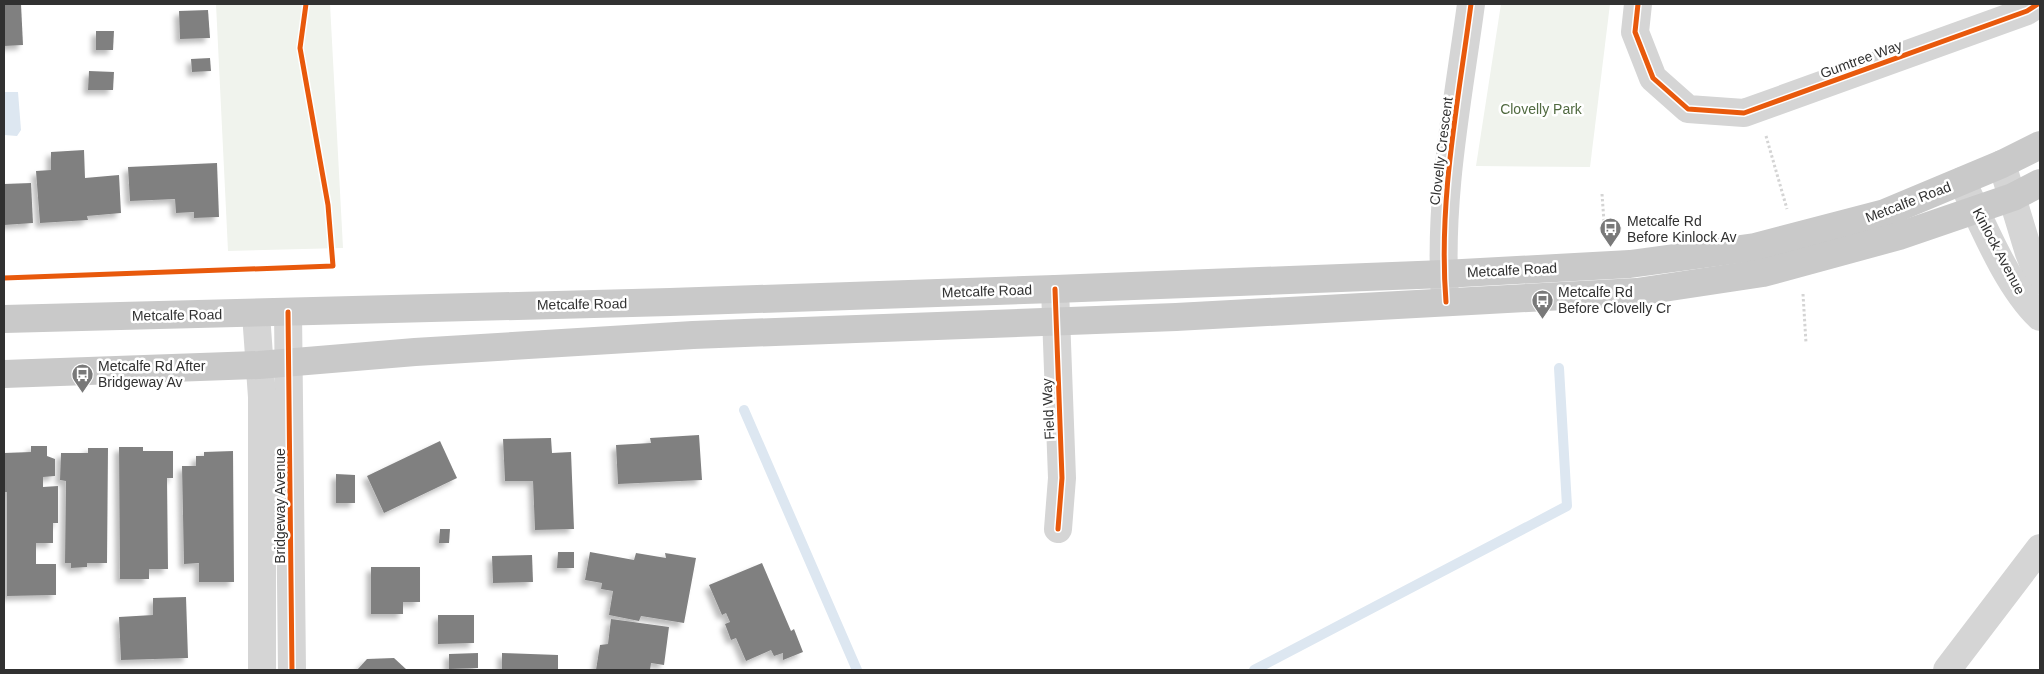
<svg xmlns="http://www.w3.org/2000/svg" width="2044" height="674" font-family="Arial,sans-serif">
<defs>
<filter id="shadow"><feDropShadow dx="-4.5" dy="4.5" stdDeviation="2.5" flood-color="#0004"/></filter>
</defs>
<rect width="100%" height="100%" fill="#fff"/>
<g fill="#f0f3ed">
<polygon points="216,4 330,4 343,248 228,251"/>
<polygon points="1501,4 1610,4 1590,167 1476,166"/>
</g>
<polygon fill="#dde7f1" points="4,92 18,92 21,130 17,136 4,135"/>
<g fill="none" stroke-linecap="round" stroke-linejoin="round">
<g stroke="#dde7f1" stroke-width="10">
<polyline points="744,410 857,670"/>
<polyline points="1254,670 1567,506 1559,368"/>
</g>
</g>
<g fill="#808080" filter="url(#shadow)">
<polygon points="4,4 21,4 23,45 4,46"/>
<polygon points="208,10 210,38 180,39 179,11"/>
<polygon points="96,31 114,31 113,50 96,50"/>
<polygon points="210,58 211,71 192,72 191,59"/>
<polygon points="89,71 114,72 113,90 88,90"/>
<polygon points="84,150 85,178 119,175 121,213 87,216 88,220 40,223 36,171 51,170 51,152"/>
<polygon points="217,163 219,217 194,218 194,212 176,213 175,199 130,201 128,167"/>
<polygon points="31,183 33,223 4,225 4,184"/>
<polygon points="699,435 702,480 618,484 616,445 651,443 650,438"/>
<polygon points="551,438 552,453 571,452 574,529 535,530 533,481 505,481 503,439"/>
<polygon points="440,441 457,478 384,513 367,476"/>
<polygon points="31,446 47,446 47,456 55,459 55,476 43,477 43,487 58,486 58,523 53,523 53,543 36,543 36,564 56,564 56,595 7,596 7,492 4,492 4,453 31,452"/>
<polygon points="119,447 143,447 143,451 173,451 173,478 167,478 168,569 149,569 149,579 120,579"/>
<polygon points="88,448 108,448 107,563 87,563 87,567 71,568 71,563 65,563 66,481 60,480 61,453 88,453"/>
<polygon points="233,451 234,582 199,582 199,563 184,564 182,466 196,466 196,456 204,456 204,452"/>
<polygon points="336,474 355,475 355,503 336,503"/>
<polygon points="440,529 450,529 449,543 439,543"/>
<polygon points="558,552 574,552 574,568 557,568"/>
<polygon points="590,552 634,560 636,553 666,558 665,553 696,558 684,623 641,616 639,621 609,615 613,591 601,589 602,583 585,580"/>
<polygon points="532,555 533,582 493,583 492,556"/>
<polygon points="762,563 791,631 794,629 803,652 783,660 783,653 774,656 771,650 746,661 736,638 731,640 725,624 730,622 726,613 722,615 709,585"/>
<polygon points="371,567 420,567 420,602 403,602 403,614 371,614"/>
<polygon points="186,597 188,658 121,660 119,617 153,615 153,598"/>
<polygon points="438,615 474,615 474,643 438,644"/>
<polygon points="611,619 669,627 664,665 651,663 650,670 596,670 600,645 608,644"/>
<polygon points="478,653 478,668 449,669 449,654"/>
<polygon points="502,653 558,655 558,670 502,670"/>
<polygon points="394,658 407,670 357,670 367,659"/>
</g>
<g fill="none" stroke-linecap="round" stroke-linejoin="round">
<g stroke="#d4d4d4" stroke-width="3" stroke-dasharray="2.5 2.5" stroke-linecap="butt">
<polyline points="1766,136 1787,209"/>
<polyline points="1602,194 1605,236"/>
<polyline points="1803,294 1806,343"/>
</g>
<g stroke="#d5d5d5" stroke-width="28">
<polyline points="1638,4 1635,32 1653,78 1688,109 1744,113 2027,11 2038,4"/>
<polyline points="2002,164 2029,253 2040,281"/>
<path d="M 1962,181 C 1982,223 2007,286 2040,317"/>
<polyline points="1055,289 1062,478 1058,529"/>
<path d="M 1445,298 C 1438,199 1458,101 1471,4"/>
<polyline points="288,312 292,670"/>
<polyline points="256,314 262,397 262,670"/>
<polyline points="1947,670 2040,548"/>
</g>
<g stroke="#c9c9c9" stroke-width="28">
<polyline points="4,319 670,302 1055,289 1444,274 1630,264 1755,247 1885,213 2002,164 2040,145"/>
<polyline points="4,374 259,365 415,352 693,335 1176,317 1637,292 1763,273 1899,236 2013,197 2040,183"/>
</g>
<defs>
<g id="cycleway">
<polyline points="1638,4 1635,32 1653,78 1688,109 1744,113 2027,11 2038,4"/>
<polyline points="4,278 333,266 328,205 300,48 306,4"/>
<polyline points="1055,289 1062,478 1058,529"/>
<path d="M 1446,302 C 1438,202 1458,103 1471,4"/>
<polyline points="288,312 292,670"/>
</g>
</defs>
<use href="#cycleway" stroke="#fff" stroke-width="8"/>
<use href="#cycleway" stroke="#e8590c" stroke-width="5"/>
</g>
<defs>
<symbol id="bus-pin" viewBox="-11 -11 22 30"><path d="M0 17L-7.5 6A9.5 9.5 0 1 1 7.5 6Z" fill="#797979" stroke="#fff"/><path d="M-5-6H5V4H4V6H2V4H-2V6H-4V4H-5ZM-3.5-4V0h7V-4ZM-3.5 1.2v1.5H-2V1.2ZM2 1.2v1.5H3.5V1.2Z" fill="#fff"/></symbol>
</defs>
<g fill-rule="evenodd">
<use href="#bus-pin" x="1598" y="216" width="25" height="34"/>
<use href="#bus-pin" x="1530" y="288" width="25" height="34"/>
<use href="#bus-pin" x="70" y="362" width="25" height="34"/>
</g>
<g text-anchor="middle" dominant-baseline="central" stroke-width="5" stroke-linejoin="round" paint-order="stroke">
<g font-size="14" fill="#313131" stroke="#fff">
<text transform="translate(1861 59) rotate(-20)">Gumtree Way</text>
<text transform="translate(1441 151) rotate(-83)">Clovelly Crescent</text>
<text transform="translate(1908 202) rotate(-21)">Metcalfe Road</text>
<text transform="translate(1999 251) rotate(62)">Kinlock Avenue</text>
<text transform="translate(1512 270) rotate(-3)">Metcalfe Road</text>
<text transform="translate(987 291) rotate(-2)">Metcalfe Road</text>
<text transform="translate(582 304) rotate(-1)">Metcalfe Road</text>
<text transform="translate(177 315) rotate(-1)">Metcalfe Road</text>
<text transform="translate(1048 409) rotate(-93)">Field Way</text>
<text transform="translate(280 506) rotate(-90)">Bridgeway Avenue</text>
</g>
<g font-size="14" fill="#516a41" stroke="#fff">
<text x="1541" y="109">Clovelly Park</text>
</g>
<g font-size="14" fill="#313131" stroke="#fff" text-anchor="start">
<text x="1627" y="221">Metcalfe Rd<tspan x="1627" dy="16">Before Kinlock Av</tspan></text>
<text x="1558" y="292">Metcalfe Rd<tspan x="1558" dy="16">Before Clovelly Cr</tspan></text>
<text x="98" y="366">Metcalfe Rd After<tspan x="98" dy="16">Bridgeway Av</tspan></text>
</g>
</g>
<rect width="2044" height="674" fill="none" stroke="#313131" stroke-width="10"/>
</svg>
